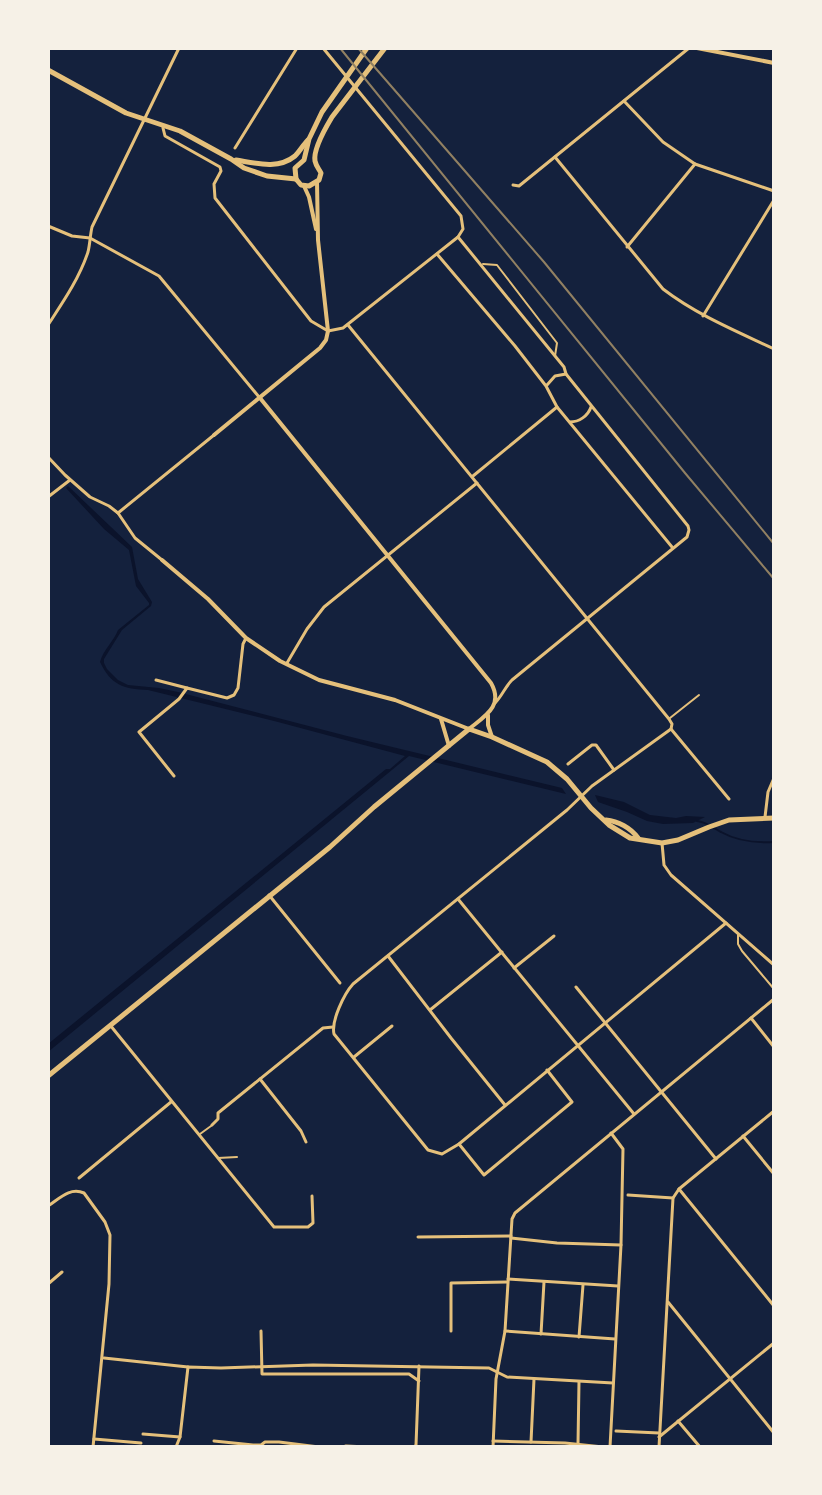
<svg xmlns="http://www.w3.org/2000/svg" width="822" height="1495" font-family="'Playfair Display',serif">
<rect width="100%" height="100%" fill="#14213d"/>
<g fill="#0b132b">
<path d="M 68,486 L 132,547 L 138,579 L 152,602 L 151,606 L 122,630 L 104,659 L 104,663 L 107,669 L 118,680 L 128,685 L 159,688 L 178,692 L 347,736 L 562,788 L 566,794 L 409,756 L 48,1052 L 48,1044 L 386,769 L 390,769 L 405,756 L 278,722 L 148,690 C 123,689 111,685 100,662 C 103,650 114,641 118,630 L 149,605 L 149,603 L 136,586 L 129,550 L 104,529 L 66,488 Z"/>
<polygon points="595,795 624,802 650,815 676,818 686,816 705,817 693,823 663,824 647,821 627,812 598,802"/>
</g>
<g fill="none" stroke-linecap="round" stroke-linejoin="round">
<path stroke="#0b132b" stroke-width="2" d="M 697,821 C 707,822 713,828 721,832 C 737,841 757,843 774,842"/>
<g stroke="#e5c07b" stroke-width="2">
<polyline points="483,264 497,265 500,269 557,343 555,356"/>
<polyline points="670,718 699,695"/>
<polyline points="738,935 738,944 742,951 774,989"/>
<polyline points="200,1134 211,1126"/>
<polyline points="218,1158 237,1157"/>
</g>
<polyline stroke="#e5c07b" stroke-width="3" points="90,238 159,276 259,397"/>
<g stroke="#e5c07b" stroke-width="3">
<polyline points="624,101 663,142 695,164 774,191"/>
<polyline points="163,128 165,136 220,167 221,171 214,184 215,198 311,321 328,331 343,328 458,237 463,229 461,216 323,48"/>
<polyline points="235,148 297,48"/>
<path d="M 555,157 L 663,289 C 697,315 736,331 774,349"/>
<polyline points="513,185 519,186 689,48"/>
<polyline points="48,226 72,236 90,238"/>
<path d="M 458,237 L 564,367 L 566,374 L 688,526 L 689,530 L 687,537 L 512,680 C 505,687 502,696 495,703"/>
<polyline points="627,247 695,164"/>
<polyline points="437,254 515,346 546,386 557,407 672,547"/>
<polyline points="703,316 774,200"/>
<path d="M 48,325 C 63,302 79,279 88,252 C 90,244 90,236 92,227 L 179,48"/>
<polyline points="348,325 669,719 672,724 671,729 729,799"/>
<polyline points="547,385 555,376 566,374"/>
<path d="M 570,422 C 579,422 588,416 591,407"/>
<polyline points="48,457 65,475 90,497 109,506 118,513 135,538 162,560"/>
<polyline points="473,476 557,407"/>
<polyline points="48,497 70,480"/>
<polyline points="118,513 214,435"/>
<polyline points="287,663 307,629 324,607 477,483"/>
<polyline points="156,680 187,688"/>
<path d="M 671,729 L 592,786 L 567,810 L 353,984 C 344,994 331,1021 334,1034 L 428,1150 L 442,1154 L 459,1144 L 726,923"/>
<polyline points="568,764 592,745 596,745 614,770"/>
<polyline points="174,776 139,732 179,699 187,688 227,698 234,695 238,688 243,644 246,638"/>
<polyline points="765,817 768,792 774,778"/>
<polyline points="662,843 664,865 671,875 774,965"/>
<polyline points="269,895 340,983"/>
<polyline points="458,899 634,1114"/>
<polyline points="388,956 451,1038 505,1105"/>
<polyline points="514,968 554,936"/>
<polyline points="576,987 716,1159"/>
<polyline points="430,1010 502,952"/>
<polyline points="751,1018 774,1047"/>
<polyline points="110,1025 274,1227 308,1227 313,1223 312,1196"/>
<polyline points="354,1057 392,1026"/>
<polyline points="260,1079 301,1131 306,1142"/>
<polyline points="212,1125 218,1119 218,1113 323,1028 333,1027"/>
<polyline points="743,1136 774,1174"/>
<polyline points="459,1144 484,1175 572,1102 547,1070"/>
<polyline points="79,1178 171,1102"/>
<polyline points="679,1189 774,1306"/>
<polyline points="628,1195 673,1198"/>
<path d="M 48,1206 C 60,1198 70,1187 84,1193 L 105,1222 L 110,1235 L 109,1284 L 93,1447"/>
<polyline points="418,1237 511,1236"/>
<polyline points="511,1238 557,1243 621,1245"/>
<polyline points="508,1279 618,1286"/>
<polyline points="48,1284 62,1272"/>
<polyline points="668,1302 774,1433"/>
<polyline points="261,1331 262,1374 409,1374 419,1381"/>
<polyline points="451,1331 451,1283 507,1282"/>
<polyline points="505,1331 615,1339"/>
<polyline points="541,1334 544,1282"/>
<polyline points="579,1337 583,1285"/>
<polyline points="104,1358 188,1367"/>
<polyline points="678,1421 700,1447"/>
<polyline points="616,1431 659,1433"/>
<polyline points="143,1434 180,1437"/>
<polyline points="659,1437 774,1343"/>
<polyline points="94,1439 141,1443"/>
<polyline points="214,1441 253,1445 261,1445 265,1442 279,1442 319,1447"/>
<polyline points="493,1441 565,1443 603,1447"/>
<polyline points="531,1442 534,1379"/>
<polyline points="578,1444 579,1382"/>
<polyline points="176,1447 180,1437 188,1367 221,1368 313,1365 489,1368 507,1377 613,1383"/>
<polyline points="343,1447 346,1446 367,1447"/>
<polyline points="414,1447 416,1445 419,1366"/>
<polyline points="493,1447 496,1379 505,1331 512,1219 515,1213 774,999"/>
<polyline points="610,1447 621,1245 623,1149 611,1133"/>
<polyline points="659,1447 673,1198 679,1189 774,1111"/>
<polyline points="774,1447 774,1446"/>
</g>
<g stroke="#e5c07b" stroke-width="4">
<polyline points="697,48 774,63"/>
<polyline points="304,186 309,197 316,229"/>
<polyline points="214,435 320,348 326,340 328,331 318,240 317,182"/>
<path d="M 162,560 L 208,599 L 246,638 L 280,661 L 319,680 L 395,700 L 469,729 C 485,716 504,706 491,683 L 260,398"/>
<polyline points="488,715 488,725 492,737"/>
<polyline points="441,719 449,746"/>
</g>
<g stroke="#e5c07b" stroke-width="5">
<polyline points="48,70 126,113 180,131 231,159 244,168 267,176 296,179"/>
<path d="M 236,160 C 255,163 278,170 295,156 C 300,151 303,145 308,140"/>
<path d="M 296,179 L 301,185 L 309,186 L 319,180 L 321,173 C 319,169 316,166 315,161 C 313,150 326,127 332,117 L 385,48"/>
<polyline points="296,179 295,168 304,160 309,139 322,112 367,48"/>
<path d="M 606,820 C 618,821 631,828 638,838"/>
<polyline points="48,1076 330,847 374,807 469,729 492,737 547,762 567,779 591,808 609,825 630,838 662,843 678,840 709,827 729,820 774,818"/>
</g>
<g stroke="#918062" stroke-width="2">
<polyline points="340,48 685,473 774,579"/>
<polyline points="358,48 544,262 774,544"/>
</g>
</g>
<rect width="822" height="1495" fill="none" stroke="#f6f1e7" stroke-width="100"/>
</svg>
